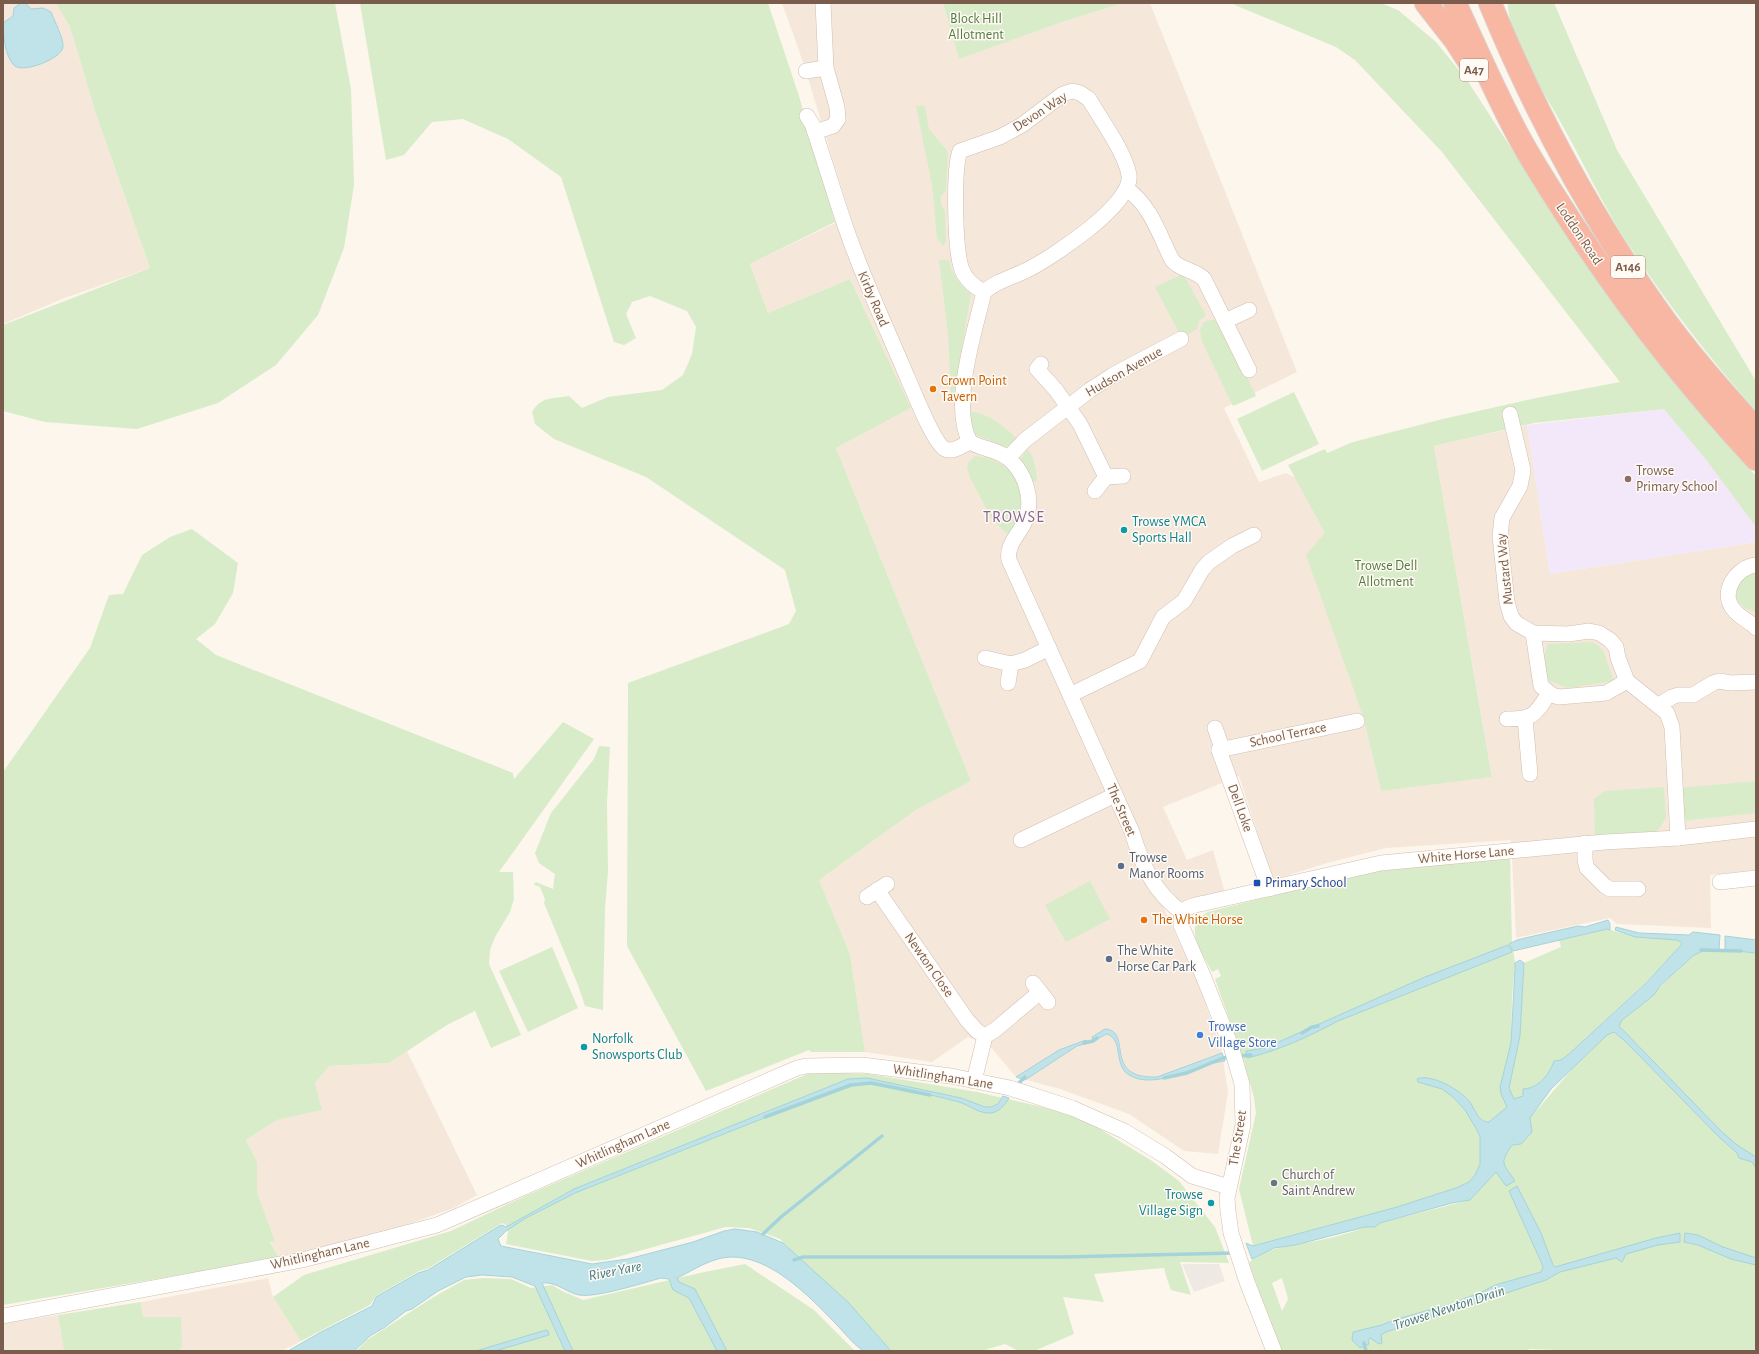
<svg xmlns="http://www.w3.org/2000/svg" width="1759" height="1354" font-family="'Alegreya Sans',sans-serif">
<rect width="100%" height="100%" fill="#fdf6ec"/>
<g fill="#f5e8da">
<polygon points="3,3 56,3 58,5 70,27 96,114 150,268 62,299 3,324"/>
<polygon points="782,3 943,3 959,58 1065,21 1123,3 1150,3 1297,372 1224,408 1259,482 1286,473 1296,478 1326,533 1363,716 1381,791 1492,776 1434,446 1527,425 1550,574 1756,542 1756,870 1710,875 1711,928 1617,924 1610,918 1516,938 1511,840 1386,848 1327,863 1273,880 1239,776 1163,807 1187,860 1213,850 1225,893 1164,908 1198,984 1221,1047 1228,1092 1218,1154 1184,1151 1129,1114 1060,1089 1016,1077 989,1045 968,1037 932,1062 865,1052 850,954 819,880 916,810 971,781 836,448 911,408 850,279 768,313 750,264 850,216 803,62"/>
<polygon points="407,1051 477,1195 454,1208 378,1235 279,1258 270,1241 275,1241 257,1192 257,1162 246,1140 277,1120 322,1110 315,1083 329,1066 389,1063"/>
<polygon points="268,1278 273,1297 301,1341 282,1351 178,1351 182,1347 143,1317 141,1302"/>
<polygon points="58,1315 64,1351 3,1351 3,1323"/>
</g>
<polygon fill="#efe9e4" points="1182,1264 1219,1264 1225,1281 1194,1292"/>
<polygon fill="#f3e8fa" points="1664,409 1707,461 1756,527 1756,542 1550,574 1527,425"/>
<g fill="#d8ecc9" fill-rule="evenodd">
<polygon points="56,3 335,3 351,89 354,185 344,248 318,315 276,365 218,403 137,429 45,422 3,411 3,325 150,268 96,114 70,27"/>
<path d="M 360,3 L 768,3 L 799,96 L 835,222 L 750,264 L 768,313 L 850,279 L 911,408 L 836,448 L 971,781 L 916,810 L 819,880 L 850,954 L 865,1052 L 811,1052 L 809,1050 L 706,1091 L 627,946 L 628,683 L 789,624 L 796,611 L 785,570 L 646,477 L 554,439 L 535,424 L 532,412 C 542,396 552,399 569,396 L 582,408 L 608,397 L 662,390 L 683,375 L 692,354 L 696,327 L 687,311 L 650,296 L 632,302 L 626,314 L 636,338 L 624,345 L 614,342 L 561,177 L 508,139 L 463,119 L 432,122 L 404,155 L 386,160 Z"/>
<polygon points="943,3 1123,3 1065,21 959,59"/>
<polygon points="1230,3 1381,3 1398,10 1436,42 1467,80 1588,267 1634,332 1683,393 1756,476 1756,527 1707,461 1664,409 1534,423 1434,446 1492,777 1381,791 1363,716 1306,555 1325,533 1288,465 1325,449 1327,453 1353,442 1443,419 1536,398 1620,382 1442,152 1355,60 1336,47"/>
<path d="M 1508,3 L 1554,3 L 1617,150 L 1756,381 L 1756,411 C 1707,355 1661,296 1621,233 C 1599,197 1581,158 1560,121 C 1542,88 1508,41 1508,3 Z"/>
<polygon points="916,106 925,106 929,129 948,152 946,190 941,196 941,205 945,211 946,242 943,246 937,238 932,185"/>
<path d="M 939,260 L 949,260 C 952,275 959,284 971,294 L 956,381 L 957,395 L 951,397 L 948,334 Z"/>
<polygon points="1183,274 1206,315 1199,321 1197,329 1182,338 1155,287"/>
<polygon points="1210,320 1217,320 1221,322 1256,396 1233,406 1202,342 1200,329 1204,322"/>
<polygon points="1294,392 1319,444 1262,471 1237,419"/>
<path d="M 969,411 C 990,414 1003,425 1017,439 L 1009,448 L 973,434 Z"/>
<path d="M 1027,449 C 1035,456 1036,471 1037,481 L 1032,482 L 1021,459 Z"/>
<path d="M 975,456 C 1002,457 1027,480 1023,509 C 1021,518 1015,526 1010,533 L 1007,534 L 991,518 L 971,479 L 967,469 L 968,463 Z"/>
<polygon points="192,529 238,563 233,593 215,624 196,639 216,655 513,773 514,779 563,722 594,739 499,872 513,872 514,899 510,912 495,937 490,950 489,964 521,1035 491,1048 475,1011 447,1025 389,1063 329,1066 315,1083 322,1110 277,1120 246,1140 257,1162 257,1192 275,1241 270,1242 279,1258 3,1305 3,772 90,648 109,595 123,594 142,555 170,537"/>
<path d="M 1756,571 L 1756,612 C 1742,609 1730,597 1739,583 C 1740,580 1742,577 1744,576 C 1747,574 1752,573 1756,571 Z"/>
<polygon points="1593,642 1603,650 1614,681 1568,688 1547,680 1545,654 1548,644"/>
<polygon points="599,746 610,747 607,803 608,871 605,909 603,1010 585,1006 578,985 544,903 545,899 540,887 534,885 536,882 553,889 555,874 539,863 535,853 551,813 594,759"/>
<polygon points="1756,781 1756,813 1682,821 1679,788"/>
<polygon points="1664,787 1666,818 1657,832 1595,838 1594,799 1605,791"/>
<path d="M 1510,857 L 1512,942 L 1515,963 L 1512,998 L 1511,1043 L 1501,1094 L 1507,1107 L 1489,1122 C 1478,1122 1475,1108 1469,1101 C 1454,1084 1438,1085 1418,1082 L 1442,1089 L 1453,1097 L 1465,1110 L 1477,1130 L 1480,1137 L 1480,1164 L 1475,1175 L 1469,1182 L 1456,1188 L 1397,1207 L 1253,1246 L 1239,1189 L 1256,1113 L 1254,1098 L 1244,1061 L 1215,979 L 1221,976 L 1218,969 L 1212,972 C 1202,952 1181,927 1208,912 L 1381,868 Z"/>
<polygon points="1090,881 1110,919 1066,942 1045,905"/>
<path d="M 1607,929 L 1635,937 L 1677,940 L 1681,942 L 1682,944 L 1645,983 L 1569,1054 L 1561,1060 L 1554,1061 C 1549,1075 1539,1088 1523,1089 L 1523,1096 L 1514,1099 L 1509,1089 L 1520,1036 L 1524,963 L 1561,947 L 1559,940 Z"/>
<polygon points="552,947 578,1008 528,1032 499,971"/>
<path d="M 1705,950 L 1756,953 L 1756,1351 L 1584,1351 L 1531,1349 L 1522,1351 L 1280,1351 L 1249,1263 C 1259,1251 1279,1248 1294,1245 C 1316,1241 1345,1236 1365,1227 L 1375,1227 L 1380,1223 L 1470,1200 L 1497,1171 L 1514,1181 C 1503,1163 1499,1164 1512,1145 L 1521,1144 L 1530,1118 L 1574,1067 L 1622,1020 L 1653,995 L 1659,988 L 1694,955 ZM 1282,1278 L 1288,1299 L 1282,1311 L 1272,1283 Z"/>
<polygon points="812,1072 869,1074 977,1092 1060,1111 1090,1123 1152,1161 1179,1181 1215,1227 1229,1263 1180,1262 1191,1295 1171,1290 1167,1279 1164,1268 1094,1274 1104,1302 1063,1297 1074,1334 1034,1351 1019,1351 1005,1344 981,1351 891,1351 849,1303 801,1261 780,1239 749,1228 726,1227 606,1260 592,1261 506,1244 508,1232 506,1225 502,1223 427,1269 419,1271 376,1296 370,1305 301,1341 273,1297 304,1275 451,1231 525,1196"/>
<polygon points="745,1264 814,1310 855,1351 356,1351 367,1340 432,1298 464,1280 483,1278 511,1279 531,1288 552,1285 562,1291 583,1300 700,1273"/>
<polygon points="141,1302 143,1317 181,1317 182,1347 178,1351 64,1351 58,1315"/>
</g>
<g fill="#bfe3e8" stroke="#a5d3da">
<path d="M 21,3 L 25,3 L 31,9 L 43,8 L 51,12 C 54,20 64,39 63,47 C 61,59 24,73 15,66 C 5,58 3,34 3,23 L 13,16 L 14,8 Z"/>
<polygon points="1608,920 1610,924 1610,930 1607,929 1513,951 1509,944 1517,940 1525,938 1578,926 1585,927"/>
<path d="M 1616,927 L 1639,933 L 1689,935 L 1693,932 L 1720,935 L 1719,950 L 1705,950 L 1694,955 L 1660,986 L 1654,995 L 1622,1020 L 1619,1026 L 1722,1132 L 1737,1145 L 1756,1157 L 1756,1168 L 1752,1162 L 1739,1158 L 1737,1153 L 1719,1137 L 1625,1041 L 1614,1032 L 1607,1035 L 1551,1089 L 1530,1118 L 1532,1132 L 1521,1144 L 1512,1145 C 1499,1164 1503,1163 1515,1181 L 1506,1186 L 1496,1172 L 1470,1200 L 1452,1203 L 1380,1223 L 1375,1227 L 1365,1227 L 1295,1245 L 1274,1248 L 1252,1259 L 1246,1243 L 1253,1246 L 1397,1207 L 1456,1188 L 1469,1182 L 1475,1175 L 1480,1164 L 1480,1137 L 1477,1130 L 1465,1110 L 1453,1097 L 1442,1089 L 1418,1082 L 1417,1079 C 1431,1073 1460,1090 1469,1101 C 1475,1108 1478,1123 1489,1122 L 1507,1107 L 1501,1094 L 1500,1087 L 1511,1043 L 1515,969 L 1515,963 L 1520,960 L 1524,963 L 1520,1036 L 1509,1088 L 1514,1099 L 1523,1096 L 1523,1089 C 1539,1088 1549,1075 1554,1061 L 1561,1060 L 1569,1054 L 1646,983 L 1682,944 L 1681,942 L 1677,940 L 1635,937 L 1615,930 Z"/>
<polygon points="1725,936 1756,940 1756,953 1725,950"/>
<path d="M 1508,945 L 1512,952 L 1338,1021 C 1308,1037 1280,1050 1247,1058 L 1246,1051 L 1265,1048 L 1425,977 Z"/>
<path d="M 1105,1029 C 1134,1031 1101,1079 1157,1077 L 1222,1053 L 1225,1061 C 1196,1064 1156,1091 1129,1075 C 1113,1065 1124,1040 1107,1034 L 1093,1041 L 1092,1037 Z"/>
<polygon points="1086,1040 1088,1043 1077,1046 1025,1080 1016,1077 1059,1050"/>
<path d="M 867,1078 L 961,1098 L 985,1107 L 991,1107 L 998,1104 L 1003,1096 L 1009,1098 C 1005,1105 999,1112 991,1113 C 979,1114 969,1105 959,1102 C 928,1094 881,1082 850,1084 L 575,1193 L 526,1218 L 506,1231 L 498,1239 L 501,1246 L 592,1264 L 628,1259 L 693,1242 L 724,1231 L 735,1229 L 757,1232 L 783,1243 L 849,1303 L 891,1351 L 863,1351 C 852,1343 844,1332 835,1323 C 807,1294 762,1247 718,1259 C 703,1263 690,1272 677,1278 L 679,1282 L 695,1289 L 727,1351 L 717,1351 L 689,1298 L 673,1290 L 669,1279 L 661,1278 C 643,1283 596,1298 579,1295 C 567,1293 556,1281 542,1283 L 573,1351 L 565,1351 L 535,1286 L 512,1277 L 482,1275 L 466,1277 L 438,1291 L 412,1309 L 406,1311 L 385,1327 L 370,1336 L 354,1351 L 288,1351 L 321,1332 L 372,1306 L 376,1297 L 418,1273 L 428,1270 L 499,1226 L 502,1225 L 506,1227 L 574,1189 L 848,1079 Z"/>
<polygon points="1517,1186 1541,1233 1553,1265 1555,1267 1656,1238 1680,1233 1680,1242 1658,1245 1626,1254 1622,1262 1616,1258 1560,1272 1546,1280 1386,1332 1381,1335 1382,1343 1379,1344 1370,1338 1368,1340 1369,1344 1360,1348 1352,1340 1353,1332 1382,1325 1394,1320 1450,1304 1482,1292 1495,1285 1541,1272 1543,1268 1542,1264 1509,1191"/>
<polygon points="1685,1233 1698,1235 1723,1247 1756,1258 1756,1265 1731,1259 1698,1245 1684,1242"/>
<polygon points="546,1330 548,1331 549,1335 495,1351 476,1351"/>
</g>
<g fill="none" stroke-linecap="round" stroke-linejoin="round">
<g stroke="#a5d3da" stroke-width="3.5">
<polyline points="1701,950 1741,951"/>
<polyline points="1302,1033 1312,1027 1318,1026"/>
<polyline points="1084,1043 1093,1041 1097,1038"/>
<polyline points="1237,1056 1251,1055"/>
<polyline points="1164,1078 1187,1073 1223,1058 1231,1057"/>
<polyline points="1016,1086 1025,1077"/>
<polyline points="765,1117 851,1085 871,1083 930,1095"/>
<polyline points="763,1234 781,1217 882,1136"/>
<polyline points="794,1260 803,1257 1063,1257 1234,1253"/>
<polyline points="1364,1343 1366,1351"/>
</g>
<defs>
<g id="minor">
<polyline points="806,71 826,68"/>
<path d="M 807,116 L 812,124 C 826,164 837,205 852,245 C 869,291 889,334 908,379 C 914,392 934,444 945,449 C 953,453 962,445 970,442"/>
<polyline points="815,132 833,126 838,119 837,107 826,68 823,3"/>
<path d="M 1127,189 C 1151,206 1159,234 1172,260 C 1180,270 1195,270 1204,279 L 1249,370"/>
<polyline points="1225,321 1249,310"/>
<polyline points="1041,364 1037,369 1056,390 1080,424 1106,477 1095,491"/>
<polyline points="1510,414 1523,470 1520,486 1502,518 1500,536 1507,602 1511,616 1516,623 1533,633 1568,634 1589,631 1599,633 1610,640 1616,647 1618,658 1627,681 1667,713 1672,727 1678,838"/>
<path d="M 970,442 C 950,405 975,331 984,292 C 996,281 1013,277 1027,270 C 1051,258 1134,204 1129,175 C 1125,152 1101,120 1089,99 L 1080,93 L 1072,91 L 1063,94 L 1022,125 L 1000,137 L 960,151 C 953,170 955,247 961,267 C 964,278 975,287 984,292"/>
<path d="M 970,442 C 981,449 998,449 1009,459 C 1026,474 1034,500 1025,521 C 1019,535 1006,545 1009,560 L 1132,832 C 1142,865 1154,893 1183,913"/>
<polyline points="1008,458 1025,440 1090,390 1113,375 1181,339"/>
<polyline points="1106,477 1123,476"/>
<path d="M 1756,565 C 1736,567 1719,593 1734,610 C 1740,618 1750,621 1756,628"/>
<polyline points="1533,633 1541,686 1552,695 1559,697 1606,693 1627,681"/>
<polyline points="985,658 1011,664 1025,660 1049,648"/>
<polyline points="1008,683 1011,664"/>
<polyline points="1070,695 1140,661 1163,617 1184,601 1202,570 1209,562 1232,546 1254,535"/>
<polyline points="1659,705 1672,697 1678,695 1693,695 1713,683 1719,681 1731,683 1756,682"/>
<path d="M 1507,719 C 1534,719 1535,715 1549,693"/>
<polyline points="1525,719 1530,774"/>
<polyline points="1215,728 1221,745 1219,750 1269,889"/>
<polyline points="1219,750 1357,721"/>
<polyline points="1021,840 1115,795"/>
<polyline points="1585,843 1585,860 1587,868 1605,886 1610,889 1638,889"/>
<polyline points="1720,882 1756,878"/>
<polyline points="877,890 967,1020 977,1031 985,1036"/>
<polyline points="867,897 887,884"/>
<polyline points="1033,983 1048,1002"/>
<polyline points="974,1081 985,1036 995,1030 1040,992"/>
<polyline points="3,1316 302,1260 437,1225 797,1068 806,1066 862,1065 951,1076 1010,1088 1072,1108 1124,1131 1165,1156 1192,1176 1229,1187"/>
<path d="M 1274,1351 L 1247,1282 L 1231,1233 L 1228,1211 L 1227,1198 L 1243,1125 L 1242,1084 L 1231,1046 L 1204,978 L 1181,925 C 1180,907 1190,906 1205,903 L 1381,863 L 1605,842 L 1678,838 L 1756,829"/>
</g>
<g id="highway">
<polyline points="1426,3 1455,40 1473,68"/>
<path d="M 1455,3 C 1476,48 1496,95 1520,139 C 1538,172 1559,203 1579,234 C 1632,314 1691,389 1756,459"/>
<path d="M 1490,3 C 1534,110 1589,213 1656,308 C 1686,351 1721,390 1756,429"/>
</g>
</defs>
<use href="#minor" stroke="#d1beb0" stroke-width="16"/>
<use href="#highway" stroke="#dad1cd" stroke-width="24"/>
<use href="#minor" stroke="#fff" stroke-width="15"/>
<use href="#highway" stroke="#f7b7a3" stroke-width="22"/>
</g>
<g fill="#e8710a" stroke="#fffaf3" stroke-width="1.5">
<circle cx="933" cy="389" r="4"/>
<circle cx="1144" cy="920" r="4"/>
</g>
<circle fill="#8d6e63" stroke="#fffaf3" stroke-width="1.5" cx="1628" cy="479" r="4"/>
<g fill="#0f9aa8" stroke="#fffaf3" stroke-width="1.5">
<circle cx="1124" cy="530" r="4"/>
<circle cx="584" cy="1047" r="4"/>
<circle cx="1211" cy="1203" r="4"/>
</g>
<g fill="#5c6f8a" stroke="#fffaf3" stroke-width="1.5">
<circle cx="1121" cy="866" r="4"/>
<circle cx="1109" cy="959" r="4"/>
</g>
<rect fill="#1a4fb4" stroke="#fffaf3" stroke-width="1.5" x="1253" y="879" width="8" height="8" rx="2"/>
<circle fill="#3f7fe0" stroke="#fffaf3" stroke-width="1.5" cx="1200" cy="1035" r="4"/>
<circle fill="#6b7280" stroke="#fffaf3" stroke-width="1.5" cx="1274" cy="1183" r="4"/>
<g text-anchor="middle" dominant-baseline="central" stroke-width="3" stroke-linejoin="round" paint-order="stroke">
<g fill="#fffaf3" stroke="#a28b7f" stroke-width="1">
<rect x="1460" y="59" width="28" height="22" rx="3"/>
<rect x="1611" y="256" width="34" height="22" rx="3"/>
</g>
<g font-size="13" font-weight="bold" fill="#7a5c4d">
<text x="1474" y="70">A47</text>
<text x="1628" y="267">A146</text>
</g>
<g font-size="14" fill="#537a41" stroke="#fffaf3">
<text x="976" y="19">Block Hill<tspan x="976" dy="16">Allotment</tspan></text>
<text x="1386" y="566">Trowse Dell<tspan x="1386" dy="16">Allotment</tspan></text>
</g>
<g font-size="14" fill="#7a5c4d" stroke="#fffaf3">
<text transform="translate(1040 112) rotate(-33)">Devon Way</text>
<text transform="translate(1579 234) rotate(56)">Loddon Road</text>
<text transform="translate(873 299) rotate(67)">Kirby Road</text>
<text transform="translate(1124 372) rotate(-30)">Hudson Avenue</text>
<text transform="translate(1505 569) rotate(-96)">Mustard Way</text>
<text transform="translate(1288 735) rotate(-12)">School Terrace</text>
<text transform="translate(1240 808) rotate(70)">Dell Loke</text>
<text transform="translate(1121 810) rotate(67)">The Street</text>
<text transform="translate(1466 855) rotate(-5)">White Horse Lane</text>
<text transform="translate(929 965) rotate(55)">Newton Close</text>
<text transform="translate(943 1077) rotate(9)">Whitlingham Lane</text>
<text transform="translate(1238 1138) rotate(-81)">The Street</text>
<text transform="translate(623 1144) rotate(-24)">Whitlingham Lane</text>
<text transform="translate(320 1254) rotate(-13)">Whitlingham Lane</text>
</g>
<g font-size="14" fill="#c56008" stroke="#fffaf3" text-anchor="start">
<text x="941" y="381">Crown Point<tspan x="941" dy="16">Tavern</tspan></text>
<text x="1152" y="920">The White Horse</text>
</g>
<g font-size="14" fill="#785e54" stroke="#fffaf3" text-anchor="start">
<text x="1636" y="471">Trowse<tspan x="1636" dy="16">Primary School</tspan></text>
</g>
<g font-size="14" fill="#0d838f" stroke="#fffaf3" text-anchor="start">
<text x="1132" y="522">Trowse YMCA<tspan x="1132" dy="16">Sports Hall</tspan></text>
<text x="592" y="1039">Norfolk<tspan x="592" dy="16">Snowsports Club</tspan></text>
<text x="1203" y="1195" text-anchor="end">Trowse<tspan x="1203" dy="16">Village Sign</tspan></text>
</g>
<g font-size="14" fill="#4e5e75" stroke="#fffaf3" text-anchor="start">
<text x="1129" y="858">Trowse<tspan x="1129" dy="16">Manor Rooms</tspan></text>
<text x="1117" y="951">The White<tspan x="1117" dy="16">Horse Car Park</tspan></text>
</g>
<g font-size="14" fill="#164399" stroke="#fffaf3" text-anchor="start">
<text x="1265" y="883">Primary School</text>
</g>
<g font-size="14" fill="#366cbe" stroke="#fffaf3" text-anchor="start">
<text x="1208" y="1027">Trowse<tspan x="1208" dy="16">Village Store</tspan></text>
</g>
<g font-size="14" fill="#5b616d" stroke="#fffaf3" text-anchor="start">
<text x="1282" y="1175">Church of<tspan x="1282" dy="16">Saint Andrew</tspan></text>
</g>
<g font-size="15" font-style="italic" fill="#437c86" stroke="#fffaf3">
<text transform="translate(615 1271) rotate(-11)">River Yare</text>
<text transform="translate(1449 1308) rotate(-18)">Trowse Newton Drain</text>
</g>
<g font-size="16" letter-spacing="1" fill="#846695" stroke="#fffaf3">
<text x="1014" y="517">TROWSE</text>
</g>
</g>
<rect width="1759" height="1354" fill="none" stroke="#7a5c4d" stroke-width="8"/>
</svg>
